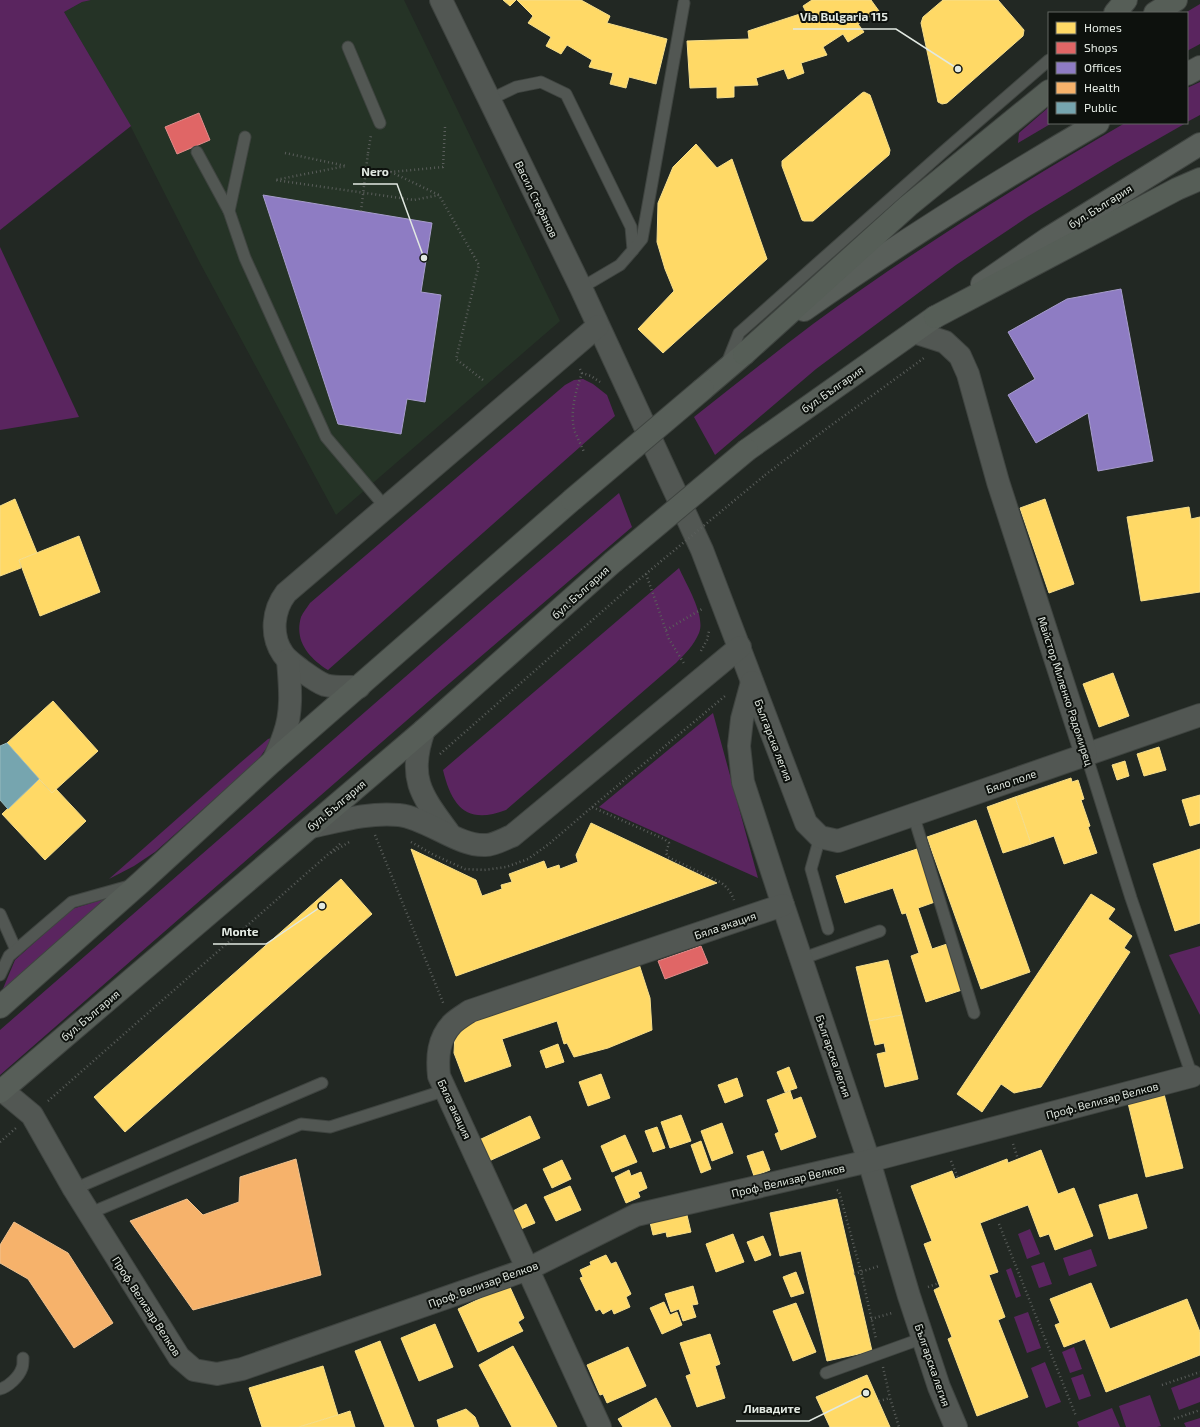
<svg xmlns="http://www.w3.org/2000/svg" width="1200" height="1427" font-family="'Exo 2',sans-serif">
<rect width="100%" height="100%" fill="#222823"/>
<polygon fill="#253326" points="91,0 404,0 560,321 336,515 200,263 131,127 64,12 82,2"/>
<g fill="#5a255f">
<polygon points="0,0 91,0 82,2 64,12 131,126 0,230"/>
<polygon points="1200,4 1200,44 1187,51 1187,13 1185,13"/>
<polygon points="1200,82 1200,115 1187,122 1187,88"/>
<polygon points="1049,107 1049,123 1052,123 1018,143 1019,133"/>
<path d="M 1125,123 L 1186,123 L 1116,163 L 1029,216 L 956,265 L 816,369 L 715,455 L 694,417 C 734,386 773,354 813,324 C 913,251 1018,185 1125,123 Z"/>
<polygon points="0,247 79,417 0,430"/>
<path d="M 583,379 L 593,384 L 607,395 L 615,416 L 328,670 C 309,658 294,641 301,617 C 303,612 307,608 310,603 L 565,385 L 574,380 Z"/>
<polygon points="619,493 632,527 437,694 0,1075 0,1030 490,603"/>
<path d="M 679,568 C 686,584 706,616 699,633 C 694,645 685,654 676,663 L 506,810 C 467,825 452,807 443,770 Z"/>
<polygon points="713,713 758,878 599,807"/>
<polygon points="274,737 258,760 155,852 134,866 109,879 240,763 268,739"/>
<polygon points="108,898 2,991 15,960 72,909"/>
<polygon points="1200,946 1200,1015 1169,955"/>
<polygon points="1030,1229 1040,1254 1027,1259 1018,1234"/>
<polygon points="1091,1249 1097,1266 1069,1276 1063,1258"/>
<polygon points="1044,1262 1052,1284 1039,1288 1031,1266"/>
<polygon points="1011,1268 1021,1296 1016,1298 1006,1270"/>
<polygon points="1028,1312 1041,1348 1027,1353 1014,1317"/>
<polygon points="1074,1347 1082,1369 1070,1373 1062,1352"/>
<polygon points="1045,1362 1061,1402 1046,1408 1031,1368"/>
<polygon points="1083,1374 1091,1396 1079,1400 1071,1378"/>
<polygon points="1200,1377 1200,1402 1179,1410 1171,1388"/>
<polygon points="1150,1395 1161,1426 1157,1427 1126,1427 1119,1406"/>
<polygon points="1112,1408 1120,1427 1079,1427 1077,1422"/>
<polygon points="1200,1418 1200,1427 1186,1427 1184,1423"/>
</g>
<g fill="#ffd966" stroke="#f6de8b">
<polygon points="503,0 516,0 510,6"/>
<polygon points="517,0 581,0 610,16 607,23 667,39 656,84 629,77 626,88 610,84 613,73 589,67 592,60 567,45 561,54 546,46 551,37 528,23 533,16"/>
<polygon points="812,0 871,0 879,11 858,24 864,32 848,42 843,34 823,47 827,55 801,63 804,73 788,79 784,69 756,78 758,85 734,86 734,97 717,98 717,87 690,88 687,41 749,39 748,31 806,12 803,6"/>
<polygon points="943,0 998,0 1024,30 1023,36 947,103 942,104 938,102 921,23 923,17"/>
<polygon points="864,92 870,95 890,150 889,155 813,221 804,221 802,220 782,166 782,161 862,93"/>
<polygon points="696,144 717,168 732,159 767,259 663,353 638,329 674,291 665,269 657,242 658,203 673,167"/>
<polygon points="15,499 37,553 19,560 21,568 0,576 0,506"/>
<polygon points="1045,499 1074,584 1049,593 1020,508"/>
<polygon points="1189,507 1191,519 1200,517 1200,592 1141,601 1127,517"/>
<polygon points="79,536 100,592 40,616 19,560"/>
<polygon points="1113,673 1129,716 1099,727 1083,684"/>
<polygon points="53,701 98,751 52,793 7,743"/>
<polygon points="1159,747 1166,770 1144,776 1137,754"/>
<polygon points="1125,761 1129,776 1117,780 1112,765"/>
<polygon points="1071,778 1072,782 1078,780 1084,799 1081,800 1090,826 1088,827 1097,853 1064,864 1054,836 1031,844 1015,797"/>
<polygon points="39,779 52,793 56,789 86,821 45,860 2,814"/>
<polygon points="1200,795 1200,823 1190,826 1182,800"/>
<polygon points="1015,797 1031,844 1003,853 987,807"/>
<polygon points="976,820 1030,972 981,989 927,837"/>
<polygon points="591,823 717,883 456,976 411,849 476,880 482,896 502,889 501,885 512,882 509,874 544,861 547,869 559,865 560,869 578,862 576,855"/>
<polygon points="917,849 935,902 918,908 932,949 947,944 962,990 926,1002 911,956 919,953 906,913 902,914 893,888 845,903 836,876"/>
<polygon points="1200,849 1200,923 1175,931 1153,864"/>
<polygon points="341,879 372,914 125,1132 94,1097"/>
<polygon points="1091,894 1115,909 1108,919 1132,936 1124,948 1130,952 1041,1087 1014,1093 1001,1084 982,1112 957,1094"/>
<polygon points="888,960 902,1015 869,1021 856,967"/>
<polygon points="639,964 650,998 652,1030 608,1048 574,1057 567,1043 564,1044 557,1021 502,1039 511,1066 465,1082 454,1053 455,1033 467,1020"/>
<polygon points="902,1015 918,1079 885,1087 877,1054 886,1052 884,1043 875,1045 869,1021"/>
<polygon points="558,1044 564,1062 546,1068 540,1051"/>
<polygon points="789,1067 797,1088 785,1092 777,1072"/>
<polygon points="601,1074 610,1098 588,1106 579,1082"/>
<polygon points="737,1078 743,1096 725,1103 718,1085"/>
<polygon points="790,1091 793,1100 801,1097 816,1137 781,1150 775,1134 779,1132 767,1100"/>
<polygon points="1164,1094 1183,1168 1146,1177 1128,1103"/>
<polygon points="681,1115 691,1141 670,1148 661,1122"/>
<polygon points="530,1116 540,1138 489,1161 479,1140"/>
<polygon points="722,1123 733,1153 712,1161 701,1131"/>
<polygon points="657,1127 665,1148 653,1152 645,1131"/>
<polygon points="625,1135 637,1162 612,1172 601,1146"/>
<polygon points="701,1141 711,1169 701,1173 691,1145"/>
<polygon points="1041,1150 1058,1194 1074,1188 1093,1236 1055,1250 1049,1234 1040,1237 1028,1205 980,1223 998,1272 989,1275 1005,1317 998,1320 1028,1397 977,1416 948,1339 952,1337 934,1290 940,1287 924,1244 932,1241 911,1186 952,1171 955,1179 1007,1159 1008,1163"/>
<polygon points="763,1151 770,1170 754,1176 747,1156"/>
<polygon points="562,1160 571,1179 552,1188 543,1169"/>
<polygon points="629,1170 631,1176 641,1172 647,1188 638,1192 640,1197 626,1203 615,1177"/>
<polygon points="570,1186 581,1210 556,1221 544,1197"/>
<polygon points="1137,1194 1147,1228 1109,1239 1099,1205"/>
<polygon points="837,1199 872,1351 827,1361 801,1251 780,1256 770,1213"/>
<polygon points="526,1204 535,1223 521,1229 513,1211"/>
<polygon points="686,1211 691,1232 667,1237 666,1232 653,1235 649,1218"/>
<polygon points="733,1234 744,1262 716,1272 706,1244"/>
<polygon points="763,1236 771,1255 755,1261 747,1242"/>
<polygon points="606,1255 611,1264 616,1262 631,1294 626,1297 630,1307 614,1314 612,1309 603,1314 600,1309 596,1311 580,1278 583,1277 580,1270 591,1265 590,1262"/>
<polygon points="796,1272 804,1293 791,1297 783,1277"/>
<polygon points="1091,1283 1110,1329 1187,1299 1200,1332 1200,1355 1106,1392 1085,1339 1064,1347 1055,1325 1060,1323 1050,1299"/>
<polygon points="509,1285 524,1318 518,1322 523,1331 478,1352 458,1309"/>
<polygon points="693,1286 698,1304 692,1305 696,1317 683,1321 679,1309 671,1312 665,1294"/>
<polygon points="664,1302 670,1315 677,1312 682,1325 662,1334 650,1308"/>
<polygon points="796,1303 816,1352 793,1361 773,1311"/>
<polygon points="435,1324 453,1367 419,1381 401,1338"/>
<polygon points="710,1334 720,1364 715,1366 725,1398 697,1407 686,1376 691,1374 680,1343"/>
<polygon points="380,1341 414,1427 385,1427 355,1351"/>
<polygon points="513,1346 557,1427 512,1427 479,1365"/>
<polygon points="628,1347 646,1386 607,1403 603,1394 600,1395 587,1365"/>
<polygon points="323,1366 338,1415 299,1427 262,1427 249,1388"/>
<polygon points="867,1375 890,1427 830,1427 816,1397"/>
<polygon points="656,1398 671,1427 623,1427 618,1419"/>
<polygon points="466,1409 475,1417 479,1427 439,1427 437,1420"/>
<polygon points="350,1411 355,1427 299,1427 338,1415"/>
</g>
<g fill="#e06666" stroke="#e18d8b">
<polygon points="199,113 210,140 177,154 165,127"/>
<polygon points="701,946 708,963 665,979 658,961"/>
</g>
<g fill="#8e7cc3" stroke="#a79dcc">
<polygon points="263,195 432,223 421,292 441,295 425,402 407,399 401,434 338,424"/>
<polygon points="1121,289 1153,461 1098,471 1088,413 1036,443 1008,395 1035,379 1008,332 1067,299"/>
</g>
<g fill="#f6b26b" stroke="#f0c28f">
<polygon points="296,1159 321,1275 193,1310 130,1221 187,1199 203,1215 239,1202 240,1177"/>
<polygon points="14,1222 68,1253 113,1323 74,1348 28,1279 0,1263 0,1245"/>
</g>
<polygon fill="#76a5af" stroke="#96b9be" points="7,743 39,779 8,809 0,800 0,746"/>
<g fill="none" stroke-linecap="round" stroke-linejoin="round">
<defs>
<g id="service">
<polyline points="348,47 380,123"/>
<polyline points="489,100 516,87 541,82 566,94 631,227 633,250 620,265 581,288"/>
<polyline points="245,137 229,211 245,258 326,437 386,508"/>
<polyline points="197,152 229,211"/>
<polyline points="633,250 642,239 684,3"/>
<polyline points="727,363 739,333 943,152 1049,60"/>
<polyline points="1086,754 1131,898 1192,1076"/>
<polyline points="913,814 974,1013"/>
<polyline points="820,837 811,869 828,929"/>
<polyline points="0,914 16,950"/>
<polyline points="801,959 880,931"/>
<polyline points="0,975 9,956 72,902 129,886"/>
<polyline points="74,1189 322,1083"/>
<polyline points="88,1214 301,1124 330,1127 446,1090"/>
<polyline points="826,1373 923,1338"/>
<path d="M 0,1389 C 8,1387 19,1377 22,1368 C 23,1366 23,1361 23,1358"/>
</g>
<g id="minor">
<polyline points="441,0 581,288 702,550 806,823 820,837 838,841 1200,715"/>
<polyline points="914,332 945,342 960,356 968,374 998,482 1086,754"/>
<polyline points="752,682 742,719 739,746 743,782 783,905 869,1161 909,1296 939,1387 956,1427"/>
<path d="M 359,687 C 347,687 336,688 325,685 C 317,682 308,675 301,670 C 295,665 288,661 283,654 C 270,635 273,610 286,593 L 598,326"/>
<path d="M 424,730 C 407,778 421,795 449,833"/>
<path d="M 273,761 C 277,753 281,744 284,735 C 293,711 290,685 288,660"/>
<path d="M 311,827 C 339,821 369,812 399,815 C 427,818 459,847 486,845 C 494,845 504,839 512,836 L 740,647"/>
<polyline points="2,1090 32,1115 74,1189 179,1357 194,1370 217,1374 242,1369 528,1269 636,1215 869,1161 1192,1076"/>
<path d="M 600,1427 L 439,1076 C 437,1057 438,1039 452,1024 C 457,1019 464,1015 470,1011 L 783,905"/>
</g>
<g id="secondary">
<polyline points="1187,74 1200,67"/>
<polyline points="982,284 1047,239 1200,144"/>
<path d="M 804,310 C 899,243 998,181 1098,123"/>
</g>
<g id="primary">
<polyline points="703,389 744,354"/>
<polyline points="747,450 935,317"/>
<polyline points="0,1007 140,883 273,761 572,500"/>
<polyline points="0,1092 424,730 613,562"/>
</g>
<g id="trunk">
<polyline points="1115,13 1126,0"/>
<polyline points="1155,13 1176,0"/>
<polyline points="935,317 1177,189 1200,179"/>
<polyline points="744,354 908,206 1049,91"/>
</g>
</defs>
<use href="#service" stroke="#3f4440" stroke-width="13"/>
<use href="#minor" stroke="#3f4440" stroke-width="24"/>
<use href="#secondary" stroke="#3f4440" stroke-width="24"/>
<use href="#primary" stroke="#3f4440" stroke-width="24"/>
<use href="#trunk" stroke="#3f4440" stroke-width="24"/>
<g stroke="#5a5e5b" stroke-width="2.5" stroke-dasharray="1 3" stroke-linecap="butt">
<polyline points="445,127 443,167 391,172 439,195 479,265 456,359 483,380"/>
<polyline points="285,153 346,166 275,180 414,200 439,195"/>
<polyline points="368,153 371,135"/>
<polyline points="580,369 582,373 591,376 600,382"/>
<path d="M 582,373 C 576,390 569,414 575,432 C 578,439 581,445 584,452"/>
<polyline points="765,475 826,429 924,358"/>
<polyline points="646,574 669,639 685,665"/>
<polyline points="666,630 702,609"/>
<polyline points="701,651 707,640 709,631"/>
<polyline points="440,754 630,587"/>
<polyline points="592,807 725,696"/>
<polyline points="375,835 444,1005"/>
<path d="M 411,842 L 434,855 L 465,869 L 484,870 L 506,867 L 528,859 L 549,844 L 592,807 L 664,839 L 669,843 L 666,853 L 668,857 L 720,882 C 727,887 731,892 734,900"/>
<polyline points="331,853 351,841"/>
<polyline points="48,1101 341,843"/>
<polyline points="0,1142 16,1128"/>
<polyline points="1013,1144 1018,1159"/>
<polyline points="951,1161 958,1178"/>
<polyline points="837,1190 839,1191 861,1272 876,1339"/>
<polyline points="999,1224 1076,1416"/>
<polyline points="854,1274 879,1266"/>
<polyline points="928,1287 939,1283"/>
<polyline points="871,1319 892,1313"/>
<polyline points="883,1367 890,1398"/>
<polyline points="1162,1385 1200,1372"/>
<polyline points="879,1401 890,1398 899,1427"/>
<polyline points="1174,1419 1200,1410"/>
</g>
<use href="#service" stroke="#525753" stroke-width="11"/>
<use href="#minor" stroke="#525753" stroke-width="22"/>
<use href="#secondary" stroke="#595f5a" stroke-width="22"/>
<use href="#primary" stroke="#575e58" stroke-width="22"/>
<use href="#trunk" stroke="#565e57" stroke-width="22"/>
<defs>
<g id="primary-bridge">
<polyline points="572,500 703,389"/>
<polyline points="613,562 747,450"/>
</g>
</defs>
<use href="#primary-bridge" stroke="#3f4440" stroke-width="24" stroke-linecap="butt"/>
<g stroke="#5a5e5b" stroke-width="2.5" stroke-dasharray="1 3" stroke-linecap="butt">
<polyline points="361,211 368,153"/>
<polyline points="630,587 765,475"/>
</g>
<use href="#primary-bridge" stroke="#575e58" stroke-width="22"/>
</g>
<g text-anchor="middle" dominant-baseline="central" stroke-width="4" stroke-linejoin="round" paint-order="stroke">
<g font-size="11" fill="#e2e9e2" stroke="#0d110d">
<text transform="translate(537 199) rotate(64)">Васил Стефанов</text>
<text transform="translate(1100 206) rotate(-32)">бул. България</text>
<text transform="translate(832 389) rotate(-35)">бул. България</text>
<text transform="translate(580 592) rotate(-42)">бул. България</text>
<text transform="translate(1066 691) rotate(72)">Майстор Миленко Радомирец</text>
<text transform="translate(774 740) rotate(69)">Българска легия</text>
<text transform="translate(1011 781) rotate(-19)">Бяло поле</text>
<text transform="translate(336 805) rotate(-40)">бул. България</text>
<text transform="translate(725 925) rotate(-19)">Бяла акация</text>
<text transform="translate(90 1015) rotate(-40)">бул. България</text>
<text transform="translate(834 1056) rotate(71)">Българска легия</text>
<text transform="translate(1102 1100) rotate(-15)">Проф. Велизар Велков</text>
<text transform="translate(455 1109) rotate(65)">Бяла акация</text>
<text transform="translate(788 1180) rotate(-13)">Проф. Велизар Велков</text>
<text transform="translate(483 1284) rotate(-20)">Проф. Велизар Велков</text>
<text transform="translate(147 1306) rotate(57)">Проф. Велизар Велков</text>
<text transform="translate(933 1365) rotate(71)">Българска легия</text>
</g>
</g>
<path fill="none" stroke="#e2e9e2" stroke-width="1.5" d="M958 69L896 29H793M424 258L397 184H353M322 906L266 944H213M866 1393L809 1421H736"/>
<g fill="#e2e9e2" stroke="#0d110d" stroke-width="1.5">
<circle cx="958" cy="69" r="4"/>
<circle cx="424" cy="258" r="4"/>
<circle cx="322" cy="906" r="4"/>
<circle cx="866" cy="1393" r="4"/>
</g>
<g font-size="12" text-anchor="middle" font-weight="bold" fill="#e2e9e2" stroke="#0d110d" stroke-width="4" stroke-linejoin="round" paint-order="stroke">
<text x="844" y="21">Via Bulgaria 115</text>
<text x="375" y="176">Nero</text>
<text x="240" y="936">Monte</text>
<text x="772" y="1413">Ливадите</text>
</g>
<rect x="1048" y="12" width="140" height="112" fill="#0d110d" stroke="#626762"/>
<rect x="1056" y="22" width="20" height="12" fill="#ffd966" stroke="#626762"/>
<text x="1084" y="32" font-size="12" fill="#e2e9e2">Homes</text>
<rect x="1056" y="42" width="20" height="12" fill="#e06666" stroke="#626762"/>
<text x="1084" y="52" font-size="12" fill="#e2e9e2">Shops</text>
<rect x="1056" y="62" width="20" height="12" fill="#8e7cc3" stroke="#626762"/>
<text x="1084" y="72" font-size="12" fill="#e2e9e2">Offices</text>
<rect x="1056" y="82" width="20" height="12" fill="#f6b26b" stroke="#626762"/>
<text x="1084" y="92" font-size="12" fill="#e2e9e2">Health</text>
<rect x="1056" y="102" width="20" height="12" fill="#76a5af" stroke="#626762"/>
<text x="1084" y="112" font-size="12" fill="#e2e9e2">Public</text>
</svg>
